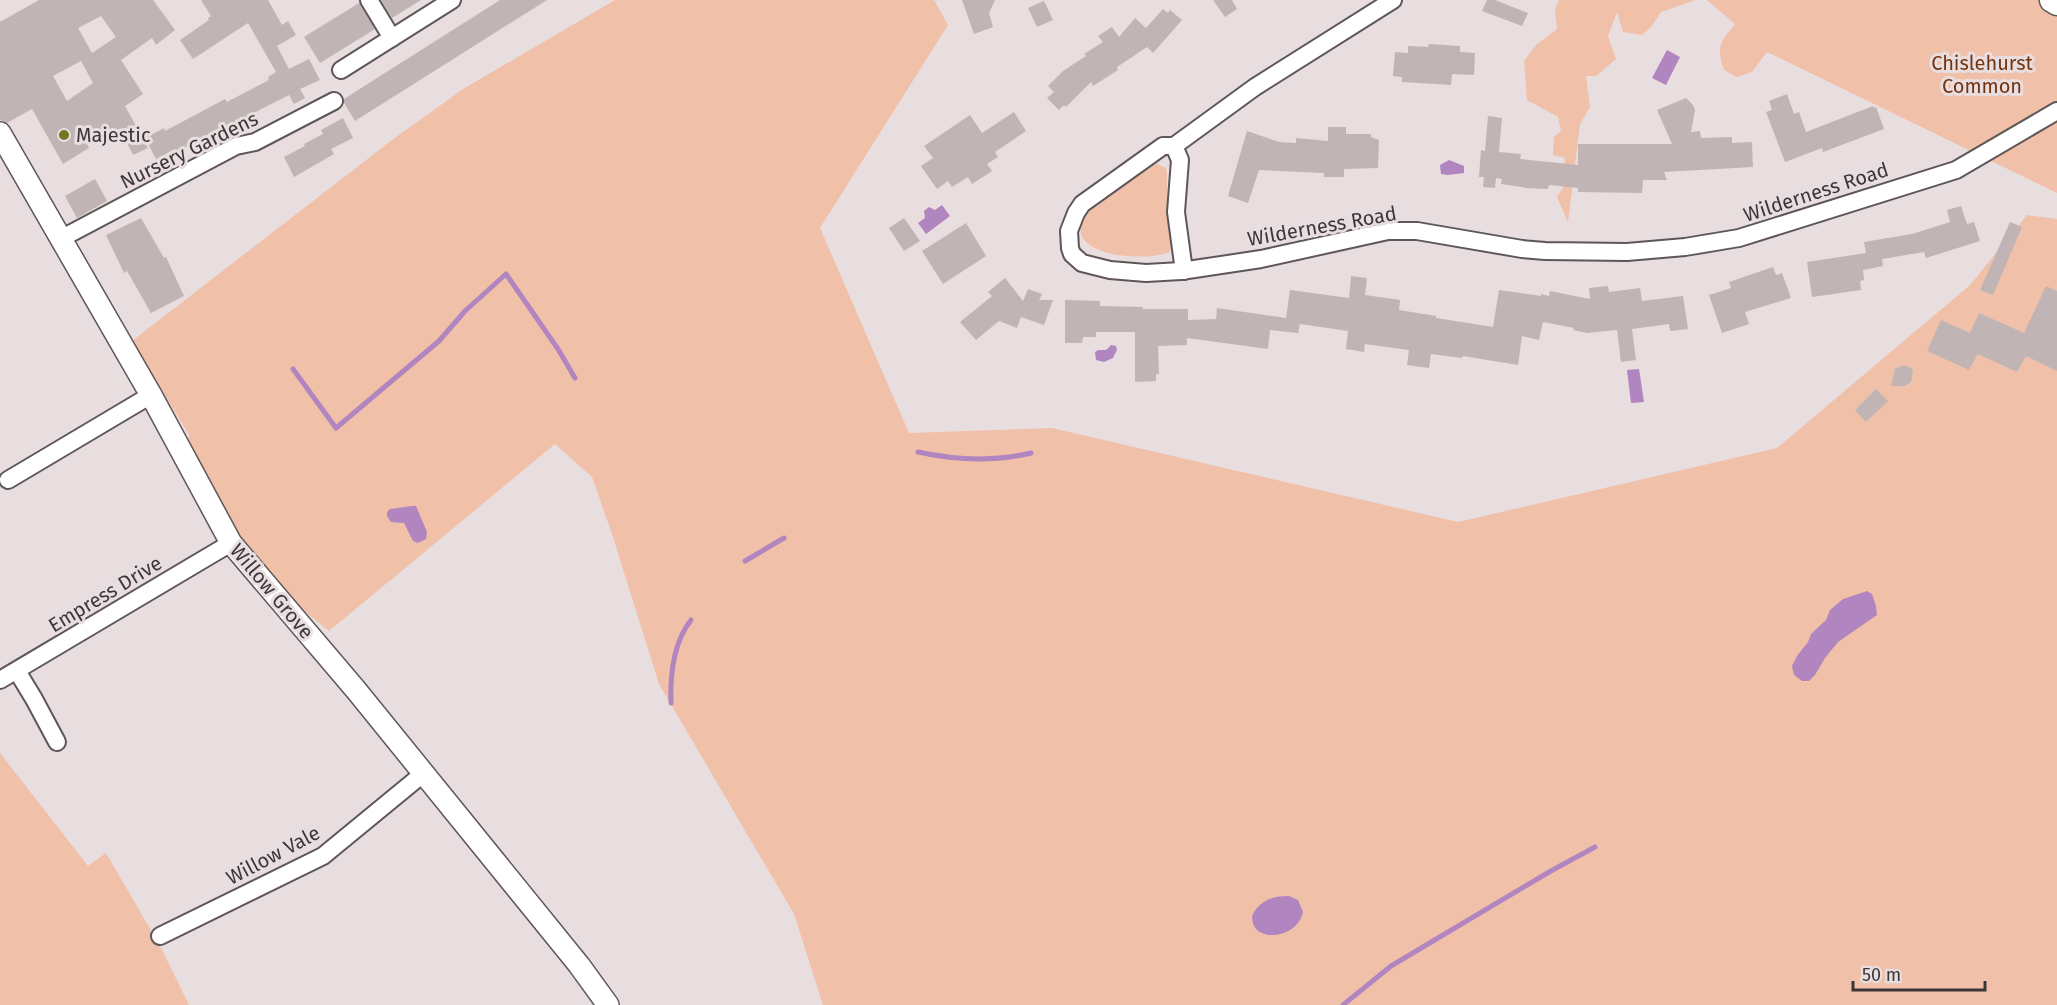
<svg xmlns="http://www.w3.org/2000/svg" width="2057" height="1005" font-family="'Fira Sans',sans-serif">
<rect width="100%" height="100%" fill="#e8dddf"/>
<g fill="#f1c0a9">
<polygon points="615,0 934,0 948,25 820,228 909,433 1052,428 1458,522 1777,448 1970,285 2027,215 2057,219 2057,1005 823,1005 794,914 659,684 612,534 592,477 555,444 329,631 293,602 238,535 188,447 189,435 132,341 392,140 463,89"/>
<polygon points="1559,0 1696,0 1661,12 1652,26 1642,35 1623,32 1617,12 1608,36 1616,59 1596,76 1586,76 1590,107 1580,124 1568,222 1557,197 1563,188 1565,158 1553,155 1554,137 1561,131 1558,117 1527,100 1524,61 1536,45 1557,29 1555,9"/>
<path d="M 1707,0 L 2057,0 L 2057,193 L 1767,52 L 1752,72 L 1737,77 L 1724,70 C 1716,47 1720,42 1735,24 Z"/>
<path d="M 1157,164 L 1166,168 L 1167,174 L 1167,215 L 1173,242 L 1169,252 C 1146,263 1056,256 1087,213 L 1153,165 Z"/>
<polygon points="0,753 88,866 106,853 160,946 189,1005 0,1005"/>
</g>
<g fill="#b185c0">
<polygon points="1667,50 1680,57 1666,85 1652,78"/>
<polygon points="1449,160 1464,166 1464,173 1448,175 1441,174 1440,165"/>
<polygon points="942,205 950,216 926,234 918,223 925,218 924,211 929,207 935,210"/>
<polygon points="1111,345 1116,346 1117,350 1113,358 1104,362 1096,360 1095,352 1098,350 1106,350"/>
<polygon points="1639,369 1644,402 1631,403 1627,370"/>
<polygon points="412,506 416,506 427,532 426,539 418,543 413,541 404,523 391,522 387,516 387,512 390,509"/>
<polygon points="1867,591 1872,594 1876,606 1877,615 1838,642 1825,658 1815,675 1809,681 1802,681 1794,675 1792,666 1797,656 1808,642 1811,634 1826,620 1830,610 1843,599"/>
<path d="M 1289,896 L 1298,900 L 1303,912 C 1297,940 1251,944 1252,916 C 1259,900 1273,896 1289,896 Z"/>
</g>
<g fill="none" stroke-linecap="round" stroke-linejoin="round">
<g stroke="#b185c0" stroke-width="5">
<polyline points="293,369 336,428 439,341 465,311 506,274 558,349 575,378"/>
<path d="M 918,452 C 955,460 993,462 1031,453"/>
<polyline points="745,561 784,538"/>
<path d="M 671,703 C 670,676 673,643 691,620"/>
<polyline points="1343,1005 1391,966 1549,872 1595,847"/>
</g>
</g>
<g fill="#c0b5b4" fill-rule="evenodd">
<path d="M 39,0 L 153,0 L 175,30 L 156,45 L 152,38 L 121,60 L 143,94 L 125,106 L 148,148 L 133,155 L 123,135 L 118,137 L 114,129 L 88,145 L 89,148 L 63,164 L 32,109 L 7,123 L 0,120 L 0,22 ZM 101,16 L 116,37 L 92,53 L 78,28 ZM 81,61 L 93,83 L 67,101 L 53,76 Z"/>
<polygon points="201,0 268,0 282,25 288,21 296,35 277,46 289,69 309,59 320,80 300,89 305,98 294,104 289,95 176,152 175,149 156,159 145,138 164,128 165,131 225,99 227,102 269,80 268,77 276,72 248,23 193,59 180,40 209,20 208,18 211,16"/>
<polygon points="381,0 421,0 392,18"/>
<polygon points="500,0 547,0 355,121 344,103 344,99"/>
<polygon points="962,0 995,0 989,13 993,27 974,34"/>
<polygon points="1213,0 1232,0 1237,9 1225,17"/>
<polygon points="1487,0 1495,0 1528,13 1522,26 1482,11"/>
<polygon points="1044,1 1053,20 1037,27 1028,8"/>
<polygon points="359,3 375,29 320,63 304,37"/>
<polygon points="1163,9 1168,13 1170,10 1182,20 1153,53 1147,47 1117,67 1118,70 1093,86 1091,82 1066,107 1064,105 1059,110 1047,98 1054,92 1048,86 1063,71 1086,56 1084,54 1103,42 1098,36 1112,27 1119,37 1135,18 1146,28"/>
<polygon points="1429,44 1460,46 1460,52 1475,53 1474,75 1452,74 1451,85 1402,82 1402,77 1393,76 1395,52 1408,53 1408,46 1428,47"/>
<polygon points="1787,94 1794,114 1799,112 1806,132 1873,106 1874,108 1876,107 1884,129 1823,152 1822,148 1785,162 1766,112 1772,110 1769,101"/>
<polygon points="1686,98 1693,105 1695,110 1691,132 1700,131 1701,138 1732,137 1732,143 1752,142 1753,167 1664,172 1667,180 1643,180 1642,193 1578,192 1578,188 1549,185 1548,189 1527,188 1501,184 1502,179 1496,178 1495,188 1483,187 1484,177 1479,177 1481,150 1485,151 1488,116 1502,118 1499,152 1521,154 1520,159 1578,165 1578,144 1672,144 1657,110"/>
<polygon points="1014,112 1026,131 995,152 998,157 987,164 992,171 972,184 968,177 952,187 948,181 937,189 921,166 933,158 924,146 970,115 982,133"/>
<polygon points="343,118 353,138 331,149 334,154 294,177 284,157 305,146 304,144 323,134 321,130"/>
<polygon points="1328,127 1346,127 1346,134 1371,134 1371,137 1379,140 1378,168 1344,169 1344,177 1324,177 1324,173 1259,170 1248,203 1228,196 1247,131 1279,142 1296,143 1296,138 1328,141"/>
<polygon points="95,179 107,201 77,218 65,196"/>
<polygon points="1961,206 1967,224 1974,222 1980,241 1926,258 1924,252 1882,259 1883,266 1863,270 1864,280 1860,281 1861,290 1812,297 1807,262 1866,253 1864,242 1912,234 1950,222 1947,210"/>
<polygon points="141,218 164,258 166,257 184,296 151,313 127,271 124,273 106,235"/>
<polygon points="904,218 920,241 904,251 889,228"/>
<polygon points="2010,222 2022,227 1993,295 1980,290"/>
<polygon points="966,223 986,256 943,284 922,251"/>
<polygon points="1773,267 1776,275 1782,273 1791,298 1745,312 1749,324 1722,333 1709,295 1731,288 1729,282"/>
<polygon points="1351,276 1367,278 1365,295 1400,300 1399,310 1436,316 1436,318 1493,327 1499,290 1541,296 1541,294 1549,296 1550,291 1590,299 1589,288 1608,286 1609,292 1640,288 1642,301 1683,296 1688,329 1670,331 1669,324 1632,329 1636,360 1621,362 1617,330 1587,333 1573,330 1574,328 1543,322 1539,340 1522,336 1518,365 1463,356 1462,358 1431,354 1429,368 1407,365 1409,350 1365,344 1364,352 1346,349 1348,331 1300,324 1298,333 1270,330 1268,349 1187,338 1187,345 1158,346 1159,374 1156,374 1156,381 1135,382 1135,332 1096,332 1096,337 1083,337 1082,343 1065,343 1065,300 1100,301 1100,306 1143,307 1143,309 1188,309 1188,320 1216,319 1217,308 1286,318 1290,290 1349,298"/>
<polygon points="1005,278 1023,301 1028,289 1042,294 1039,300 1053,300 1044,325 1021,317 1017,328 999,321 976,340 960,322 992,296 988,292"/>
<polygon points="2046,286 2057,291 2057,371 2026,356 2017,372 1978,354 1969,370 1927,351 1941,320 1970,333 1979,313 2024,333"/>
<polygon points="1903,365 1911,368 1913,372 1911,382 1905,386 1891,386 1895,369"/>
<polygon points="1876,389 1888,401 1866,422 1855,410"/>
</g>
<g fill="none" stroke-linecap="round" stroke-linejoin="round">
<defs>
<g id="minor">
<polyline points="369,0 392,38"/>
<polyline points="1393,0 1255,87 1174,146 1163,146 1082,204 1076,213 1069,231 1070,248 1072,254 1082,263 1110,270 1146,273 1181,271 1261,259 1388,231 1417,231 1522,249 1545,251 1627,252 1685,247 1739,238 1956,170 2057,111"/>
<polyline points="341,70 452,0"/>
<polyline points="1174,146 1180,160 1176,212 1184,271"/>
<polyline points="62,238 236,146 255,142 334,101"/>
<polyline points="8,480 151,395"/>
<polyline points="17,671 34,699 57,742"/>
<polyline points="0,680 231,543"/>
<polyline points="160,936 323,856 424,773"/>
</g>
<polyline id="tertiary" points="0,133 151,395 231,543 356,690 579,965 608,1005"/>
<polyline id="secondary" points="2052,0 2057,3"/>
</defs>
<use href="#minor" stroke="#5e5658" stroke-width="20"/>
<use href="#tertiary" stroke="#5e5658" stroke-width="24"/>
<use href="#secondary" stroke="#5e5658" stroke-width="27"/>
<use href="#minor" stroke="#fff" stroke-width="16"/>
<use href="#tertiary" stroke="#fff" stroke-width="21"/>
<use href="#secondary" stroke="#fff" stroke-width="24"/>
</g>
<circle fill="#727720" stroke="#e8dddf" stroke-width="2" cx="64" cy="135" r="6"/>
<g text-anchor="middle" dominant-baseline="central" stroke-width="6" stroke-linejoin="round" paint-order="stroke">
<g font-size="20" fill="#74340e" stroke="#e8dddf">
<text x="1982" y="63">Chislehurst<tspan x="1982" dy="23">Common</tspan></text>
</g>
<g font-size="20" fill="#3b3738" stroke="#e8dddf" text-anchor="start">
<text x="76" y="135">Majestic</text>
</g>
<g font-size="20" fill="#3b3738" stroke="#e8dddf">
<text transform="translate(189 150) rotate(-26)">Nursery Gardens</text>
<text transform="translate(1816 192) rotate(-18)">Wilderness Road</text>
<text transform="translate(1322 226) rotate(-10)">Wilderness Road</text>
<text transform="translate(272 591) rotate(50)">Willow Grove</text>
<text transform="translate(105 594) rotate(-31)">Empress Drive</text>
<text transform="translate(273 855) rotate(-28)">Willow Vale</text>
</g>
</g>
<path d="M1853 981v9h132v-9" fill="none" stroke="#3b3738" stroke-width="3"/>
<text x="1862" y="981" font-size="18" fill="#3b3738" stroke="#e8dddf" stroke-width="4.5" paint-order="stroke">50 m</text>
</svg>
